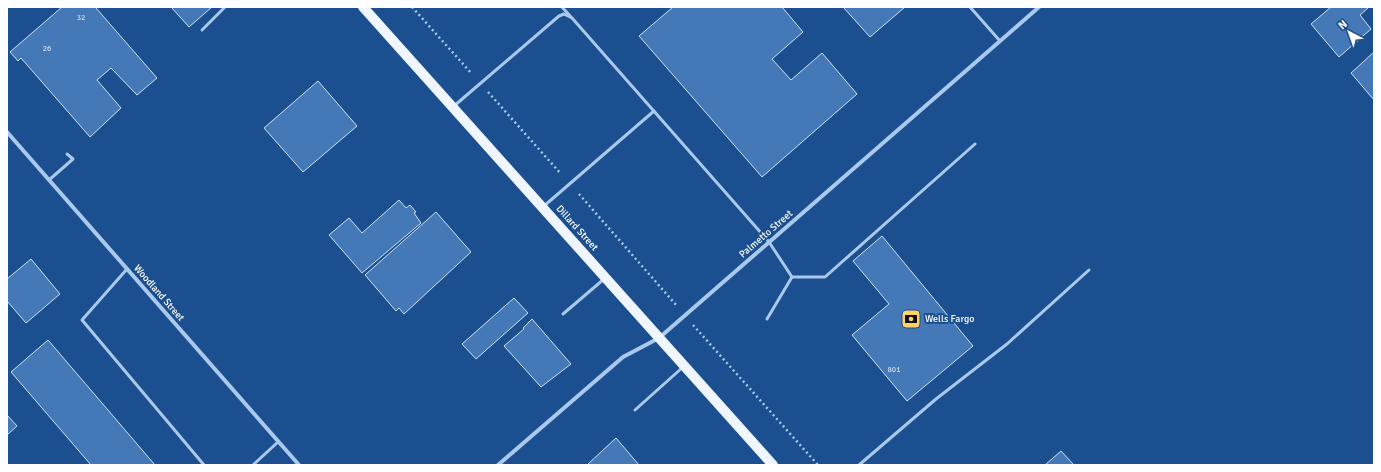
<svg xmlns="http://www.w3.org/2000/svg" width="1381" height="472" font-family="Signika,sans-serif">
<rect width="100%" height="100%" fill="#1b4f8f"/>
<g fill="#4478b7" stroke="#cfe3fa">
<polygon points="62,7 98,7 96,8 157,78 137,95 111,68 97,80 121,108 90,137 21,58 18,61 10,52"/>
<polygon points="171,7 212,7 189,27"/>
<polygon points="673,7 782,7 803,32 772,59 791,80 822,53 857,94 762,177 639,36"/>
<polygon points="843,7 905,7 870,37"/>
<polygon points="1331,7 1369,7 1360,15 1371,29 1339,57 1311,24"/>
<polygon points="1374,52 1374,100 1351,73"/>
<polygon points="318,81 357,126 303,172 264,128"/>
<polygon points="399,200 406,208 410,205 416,212 414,213 421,223 362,273 329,235 349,218 362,233"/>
<polygon points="436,212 471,252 404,314 399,308 396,311 365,275"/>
<polygon points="882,236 973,346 907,401 852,335 889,304 853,261"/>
<polygon points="31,259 60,294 26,323 7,301 7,279"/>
<polygon points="514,298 528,313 476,359 462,344"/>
<polygon points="532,319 571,364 541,387 504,346 524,329 523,328"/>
<polygon points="48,340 155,465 91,465 11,372"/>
<polygon points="7,415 17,426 7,435"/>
<polygon points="616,438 639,465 587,465"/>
<polygon points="1061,451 1074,465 1045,465"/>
</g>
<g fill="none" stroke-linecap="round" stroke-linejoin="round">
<g stroke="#a9c9ee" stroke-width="2.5" stroke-dasharray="2 3" stroke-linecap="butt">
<polyline points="412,7 472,74"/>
<polyline points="488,92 561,174"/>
<polyline points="579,194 677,306"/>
<polyline points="693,325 818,465"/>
</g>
<g stroke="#a9c9ee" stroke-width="3">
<polyline points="562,7 571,17"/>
<polyline points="970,7 1000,41"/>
<polyline points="202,30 225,7"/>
<polyline points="454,106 559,16 564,14 572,18 769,242 792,277 767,319"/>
<polyline points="49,180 73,159 67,154"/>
<polyline points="544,206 654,111"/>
<polyline points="127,269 82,320 204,465"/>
<polyline points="792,277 825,277 975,144"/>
<polyline points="563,314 604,279"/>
<polyline points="635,410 683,367"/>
<polyline points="253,465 278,442"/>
<polyline points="859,465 936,399 1007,344 1089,270"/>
</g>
<g stroke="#a9c9ee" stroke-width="4">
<polyline points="7,132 299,465"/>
<polyline points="498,465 623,357 659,338 1039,7"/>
</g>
<polyline stroke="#f0f6ff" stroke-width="10" points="363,7 773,465"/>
</g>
<defs>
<symbol id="bank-square" viewBox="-11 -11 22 22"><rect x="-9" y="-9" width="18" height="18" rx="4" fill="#ffd166" stroke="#1b4f8f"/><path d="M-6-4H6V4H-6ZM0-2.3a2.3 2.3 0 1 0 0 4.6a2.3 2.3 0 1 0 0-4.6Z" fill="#111"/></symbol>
</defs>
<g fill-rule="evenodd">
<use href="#bank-square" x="900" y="308" width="22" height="22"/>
</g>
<g text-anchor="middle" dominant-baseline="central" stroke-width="4" stroke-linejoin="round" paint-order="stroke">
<g font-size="8" fill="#d0dded">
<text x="81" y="17">32</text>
<text x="47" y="48">26</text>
<text x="894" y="369">801</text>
</g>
<g font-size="10" fill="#fff" stroke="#1b4f8f">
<text transform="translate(577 228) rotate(48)">Dillard Street</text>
<text transform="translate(766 234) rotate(-41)">Palmetto Street</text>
<text transform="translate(159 293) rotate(49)">Woodland Street</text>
</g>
<g font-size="10" fill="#fff" stroke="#1b4f8f" text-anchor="start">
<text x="925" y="319">Wells Fargo</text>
</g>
</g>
<rect width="1381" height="472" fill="none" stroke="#ffffff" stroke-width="16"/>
<g transform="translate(1349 32) rotate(319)" stroke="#1b4f8f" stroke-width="3" paint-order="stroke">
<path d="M0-3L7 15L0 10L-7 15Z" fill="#ffffff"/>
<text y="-6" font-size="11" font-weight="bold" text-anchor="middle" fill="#ffffff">N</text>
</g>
</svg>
